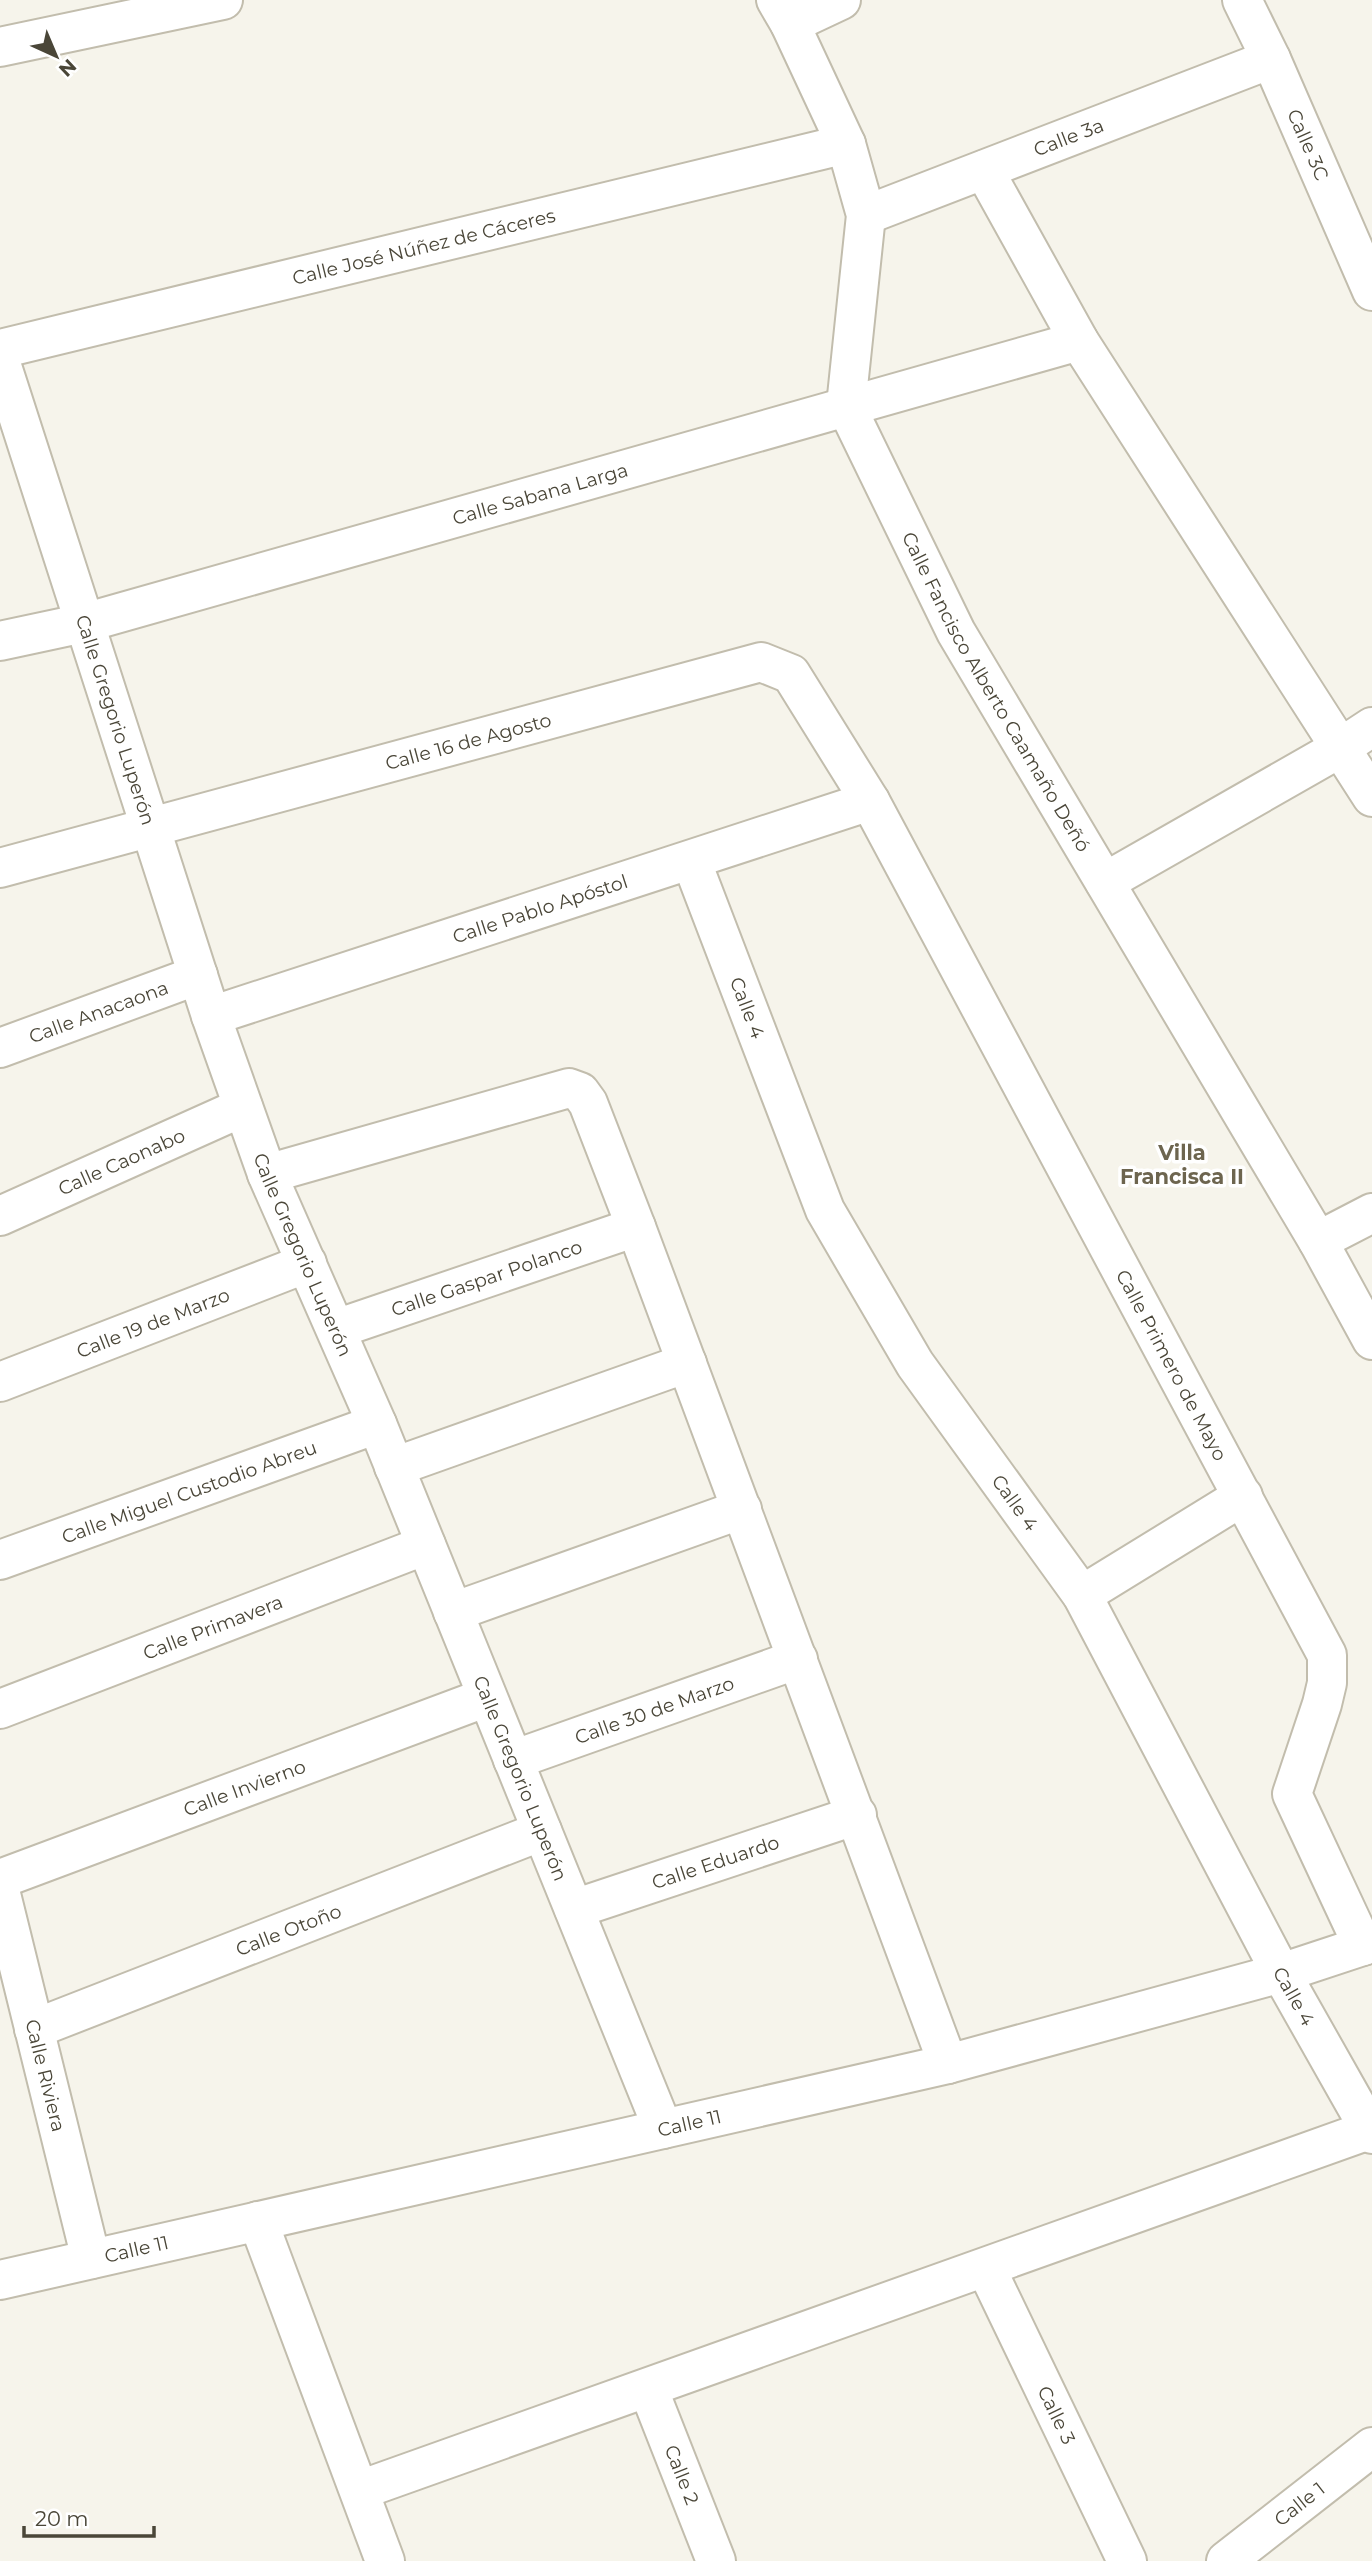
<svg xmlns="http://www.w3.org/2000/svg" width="1372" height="2561" font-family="Montserrat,sans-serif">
<rect width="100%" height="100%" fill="#f6f4eb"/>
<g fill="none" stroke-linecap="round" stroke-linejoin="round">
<defs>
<g id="minor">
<path id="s1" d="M 776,0 L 790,24 L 846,144 L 866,215 L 846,406 L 956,632 L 1318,1241 L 1372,1340"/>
<path id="s2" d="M 1242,0 L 1271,59 L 1372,291"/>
<polyline points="790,24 841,0"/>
<polyline points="0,47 223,0"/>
<polyline points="984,170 1079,341 1372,797"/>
<path id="s3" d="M 866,215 L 1271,59"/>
<path id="s4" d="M 0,349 L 846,144"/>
<path id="s5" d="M 0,360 L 211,1016 L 267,1174 L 377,1424 L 663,2129"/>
<path id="s6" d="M 0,641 L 84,623 L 1079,341"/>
<path id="s7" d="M 691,860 L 825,1210 L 915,1364 L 1082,1595 L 1281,1973 L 1372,2134"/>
<path id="s8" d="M 0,868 L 761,662 L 791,674 L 870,801 L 1327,1655 L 1327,1683 L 1322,1704 L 1292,1794 L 1363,1946"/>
<polyline points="1105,882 1340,748 1372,727"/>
<path id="s9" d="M 211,1016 L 870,801"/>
<path id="s10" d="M 0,1048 L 198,975"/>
<polyline points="267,1174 569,1088 580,1092 588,1103 636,1227 948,2064"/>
<path id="s11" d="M 0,1216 L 243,1107"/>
<polyline points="1318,1241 1372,1213"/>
<path id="s12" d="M 336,1329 L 636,1227"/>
<path id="s13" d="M 0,1382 L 307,1263"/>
<polyline points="394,1467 687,1363"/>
<path id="s14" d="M 0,1560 L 377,1424"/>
<polyline points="1082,1595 1243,1496"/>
<polyline points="453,1612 742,1509"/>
<path id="s15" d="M 0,1709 L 426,1545"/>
<path id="s16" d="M 513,1760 L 798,1659"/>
<path id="s17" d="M 0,1879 L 487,1697"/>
<path id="s18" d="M 0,1890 L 91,2259"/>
<path id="s19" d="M 574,1909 L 857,1815"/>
<path id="s20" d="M 34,2029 L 542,1831"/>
<polyline points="258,2221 385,2561"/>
<path id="s21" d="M 986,2268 L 1127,2561"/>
<path id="s22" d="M 0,2280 L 948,2064 L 1281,1973 L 1372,1943"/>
<path id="s23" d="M 648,2388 L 716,2561"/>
<polyline points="360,2490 1369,2130"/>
<path id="s24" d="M 1226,2561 L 1372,2447"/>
</g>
</defs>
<use href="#minor" stroke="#c2bdad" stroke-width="42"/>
<use href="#minor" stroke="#fff" stroke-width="38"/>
</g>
<g text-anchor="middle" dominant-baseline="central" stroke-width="7" stroke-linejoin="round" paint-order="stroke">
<g font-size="19" fill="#4a4638" stroke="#fff">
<text stroke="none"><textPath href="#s3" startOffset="217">Calle 3a</textPath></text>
<text stroke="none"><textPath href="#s2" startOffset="159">Calle 3C</textPath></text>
<text stroke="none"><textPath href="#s4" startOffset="436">Calle José Núñez de Cáceres</textPath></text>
<text stroke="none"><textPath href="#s6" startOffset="560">Calle Sabana Larga</textPath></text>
<text stroke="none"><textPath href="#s1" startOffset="749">Calle Fancisco Alberto Caamaño Deñó</textPath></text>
<text stroke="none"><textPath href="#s5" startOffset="378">Calle Gregorio Luperón</textPath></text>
<text stroke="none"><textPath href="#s8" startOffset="485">Calle 16 de Agosto</textPath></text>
<text stroke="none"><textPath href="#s9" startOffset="346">Calle Pablo Apóstol</textPath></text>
<text stroke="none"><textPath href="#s7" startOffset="158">Calle 4</textPath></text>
<text stroke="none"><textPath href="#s10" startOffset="105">Calle Anacaona</textPath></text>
<text stroke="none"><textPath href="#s11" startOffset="133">Calle Caonabo</textPath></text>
<text stroke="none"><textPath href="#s5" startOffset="945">Calle Gregorio Luperón</textPath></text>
<text stroke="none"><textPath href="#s12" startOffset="159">Calle Gaspar Polanco</textPath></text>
<text stroke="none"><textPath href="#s13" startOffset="164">Calle 19 de Marzo</textPath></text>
<text stroke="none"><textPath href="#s8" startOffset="1610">Calle Primero de Mayo</textPath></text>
<text stroke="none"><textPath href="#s14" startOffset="201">Calle Miguel Custodio Abreu</textPath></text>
<text stroke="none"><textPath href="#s7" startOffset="724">Calle 4</textPath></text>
<text stroke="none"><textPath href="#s15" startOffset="228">Calle Primavera</textPath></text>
<text stroke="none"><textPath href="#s16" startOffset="150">Calle 30 de Marzo</textPath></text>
<text stroke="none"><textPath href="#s5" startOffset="1512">Calle Gregorio Luperón</textPath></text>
<text stroke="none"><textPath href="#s17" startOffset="261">Calle Invierno</textPath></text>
<text stroke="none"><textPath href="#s19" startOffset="149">Calle Eduardo</textPath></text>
<text stroke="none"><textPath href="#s20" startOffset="273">Calle Otoño</textPath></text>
<text stroke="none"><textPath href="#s7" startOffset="1292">Calle 4</textPath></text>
<text stroke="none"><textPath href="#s18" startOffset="191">Calle Riviera</textPath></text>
<text stroke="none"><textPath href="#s22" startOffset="707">Calle 11</textPath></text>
<text stroke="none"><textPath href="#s22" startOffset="140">Calle 11</textPath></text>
<text stroke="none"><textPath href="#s21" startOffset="163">Calle 3</textPath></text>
<text stroke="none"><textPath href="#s23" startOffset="93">Calle 2</textPath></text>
<text stroke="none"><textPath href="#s24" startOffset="93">Calle 1</textPath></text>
</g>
<g font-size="21" font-weight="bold" fill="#6d654f" stroke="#fff">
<text x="1182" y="1152">Villa<tspan x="1182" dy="24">Francisca II</tspan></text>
</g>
</g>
<g transform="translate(56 56) rotate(136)" stroke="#ffffff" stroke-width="5" paint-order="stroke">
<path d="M0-5L12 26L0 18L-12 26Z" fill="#4a4638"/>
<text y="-10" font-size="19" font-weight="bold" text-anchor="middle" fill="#4a4638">N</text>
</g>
<path d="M24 2526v10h130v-10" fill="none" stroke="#4a4638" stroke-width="3.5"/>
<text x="35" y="2526" font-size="21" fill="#4a4638" stroke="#ffffff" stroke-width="5" paint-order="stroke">20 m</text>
</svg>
